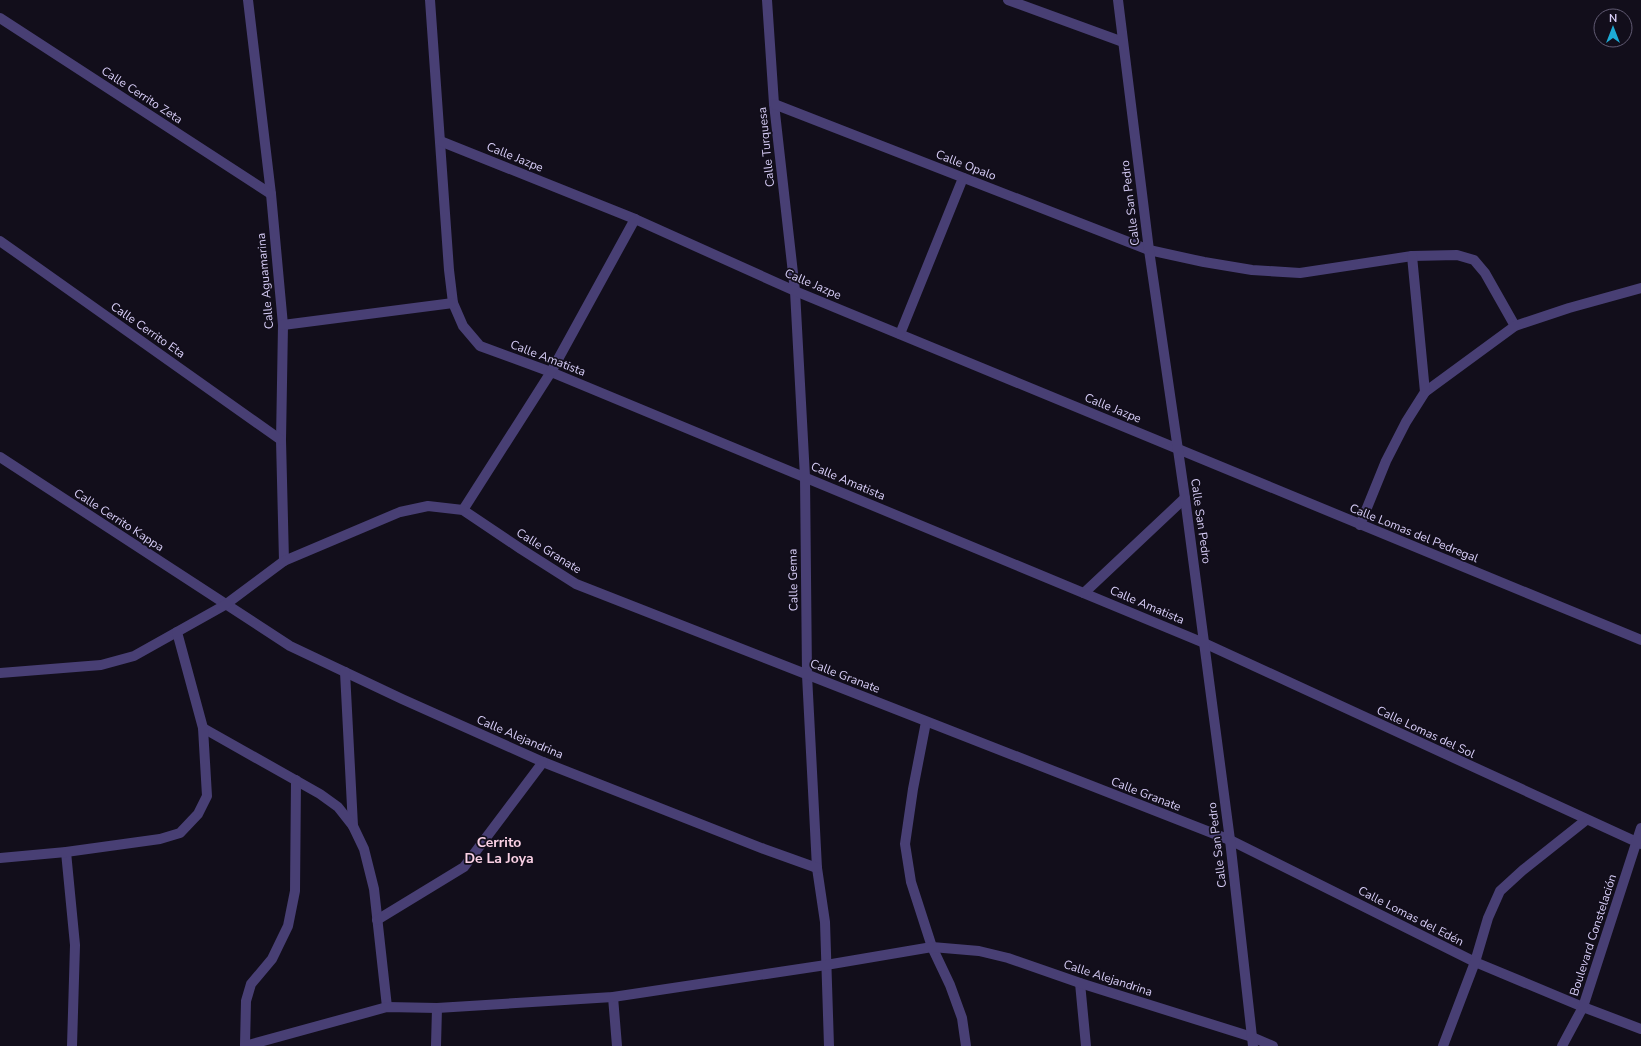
<svg xmlns="http://www.w3.org/2000/svg" width="1641" height="1046" font-family="'Nunito Sans',sans-serif">
<rect width="100%" height="100%" fill="#120e1b"/>
<g fill="none" stroke-linecap="round" stroke-linejoin="round">
<g stroke="#483f74" stroke-width="10">
<polyline points="248,0 271,194 283,325 281,440 284,561"/>
<polyline points="430,0 449,270 453,303 463,326 480,346 551,372 1204,643 1641,844"/>
<polyline points="767,0 774,104 795,291 805,477 807,675 817,868 825,922 829,1046"/>
<polyline points="1008,0 1123,42"/>
<polyline points="0,18 271,194"/>
<polyline points="774,104 1149,250 1204,262 1252,270 1300,273 1412,256 1457,255 1474,260 1485,273 1515,326"/>
<polyline points="440,141 635,219 795,291 1641,640"/>
<polyline points="0,241 281,440"/>
<polyline points="283,325 453,303"/>
<polyline points="900,334 963,178"/>
<polyline points="1425,392 1515,326 1569,308 1641,288"/>
<polyline points="0,457 290,646 402,699 543,762 764,849 817,868"/>
<polyline points="463,510 551,372 635,219"/>
<polyline points="1360,525 1386,461 1406,422 1425,392 1412,256"/>
<polyline points="1084,593 1185,498"/>
<polyline points="345,672 353,826"/>
<polyline points="0,673 101,665 134,656 225,605 284,561 400,512 428,506 463,510 521,549 576,584 1230,840 1475,962 1583,1007 1641,1029"/>
<polyline points="926,722 913,789 905,844 911,882 932,947 950,985 962,1018 966,1046"/>
<polyline points="203,728 320,794 338,807 353,826 364,849 374,889 387,1007"/>
<polyline points="66,852 75,945 72,1046"/>
<polyline points="0,858 66,852 160,839 180,833 198,814 207,796 203,728 177,632"/>
<polyline points="377,920 464,867 543,762"/>
<polyline points="1080,983 1086,1046"/>
<polyline points="613,997 617,1046"/>
<polyline points="245,1045 246,1001 251,984 272,959 288,926 295,891 296,780"/>
<polyline points="245,1046 387,1007 437,1008 613,997 826,965 932,947 979,951 1008,958 1080,983 1252,1037 1273,1046"/>
<polyline points="436,1046 437,1008"/>
<polyline points="1443,1046 1475,962 1488,918 1500,891 1523,870 1586,820"/>
<polyline points="1562,1046 1583,1007 1641,828"/>
</g>
<polyline stroke="#483f74" stroke-width="10" points="1118,0 1149,250 1185,498 1230,840 1253,1046"/>
</g>
<g text-anchor="middle" dominant-baseline="central" stroke-width="3.5" stroke-linejoin="round" paint-order="stroke">
<g font-size="12" fill="#d8cef8" stroke="#120e1b">
<text transform="translate(142 95) rotate(33)">Calle Cerrito Zeta</text>
<text transform="translate(766 147) rotate(-96)">Calle Turquesa</text>
<text transform="translate(515 157) rotate(22)">Calle Jazpe</text>
<text transform="translate(966 165) rotate(21)">Calle Opalo</text>
<text transform="translate(1130 203) rotate(-97)">Calle San Pedro</text>
<text transform="translate(265 281) rotate(-95)">Calle Aguamarina</text>
<text transform="translate(813 284) rotate(23)">Calle Jazpe</text>
<text transform="translate(148 330) rotate(35)">Calle Cerrito Eta</text>
<text transform="translate(548 358) rotate(21)">Calle Amatista</text>
<text transform="translate(1113 408) rotate(22)">Calle Jazpe</text>
<text transform="translate(848 481) rotate(23)">Calle Amatista</text>
<text transform="translate(119 520) rotate(33)">Calle Cerrito Kappa</text>
<text transform="translate(1201 521) rotate(82)">Calle San Pedro</text>
<text transform="translate(1414 533) rotate(22)">Calle Lomas del Pedregal</text>
<text transform="translate(549 551) rotate(32)">Calle Granate</text>
<text transform="translate(793 580) rotate(-91)">Calle Gema</text>
<text transform="translate(1147 605) rotate(23)">Calle Amatista</text>
<text transform="translate(845 676) rotate(21)">Calle Granate</text>
<text transform="translate(1426 732) rotate(25)">Calle Lomas del Sol</text>
<text transform="translate(520 737) rotate(23)">Calle Alejandrina</text>
<text transform="translate(1146 794) rotate(21)">Calle Granate</text>
<text transform="translate(1217 845) rotate(-97)">Calle San Pedro</text>
<text transform="translate(1411 916) rotate(27)">Calle Lomas del Edén</text>
<text transform="translate(1593 935) rotate(-72)">Boulevard Constelación</text>
<text transform="translate(1108 978) rotate(18)">Calle Alejandrina</text>
</g>
<g font-size="14" font-weight="bold" fill="#f9d0e4" stroke="#120e1b">
<text x="499" y="842">Cerrito<tspan x="499" dy="16">De La Joya</tspan></text>
</g>
</g>
<g transform="translate(1613 28)"><circle r="19" fill="#120e1b" stroke="#615b73"/>
<path d="M0-3L7 15L0 10L-7 15Z" fill="#1dabd5"/>
<text y="-6" font-size="11" font-weight="bold" text-anchor="middle" fill="#d8cef8">N</text>
</g>
</svg>
